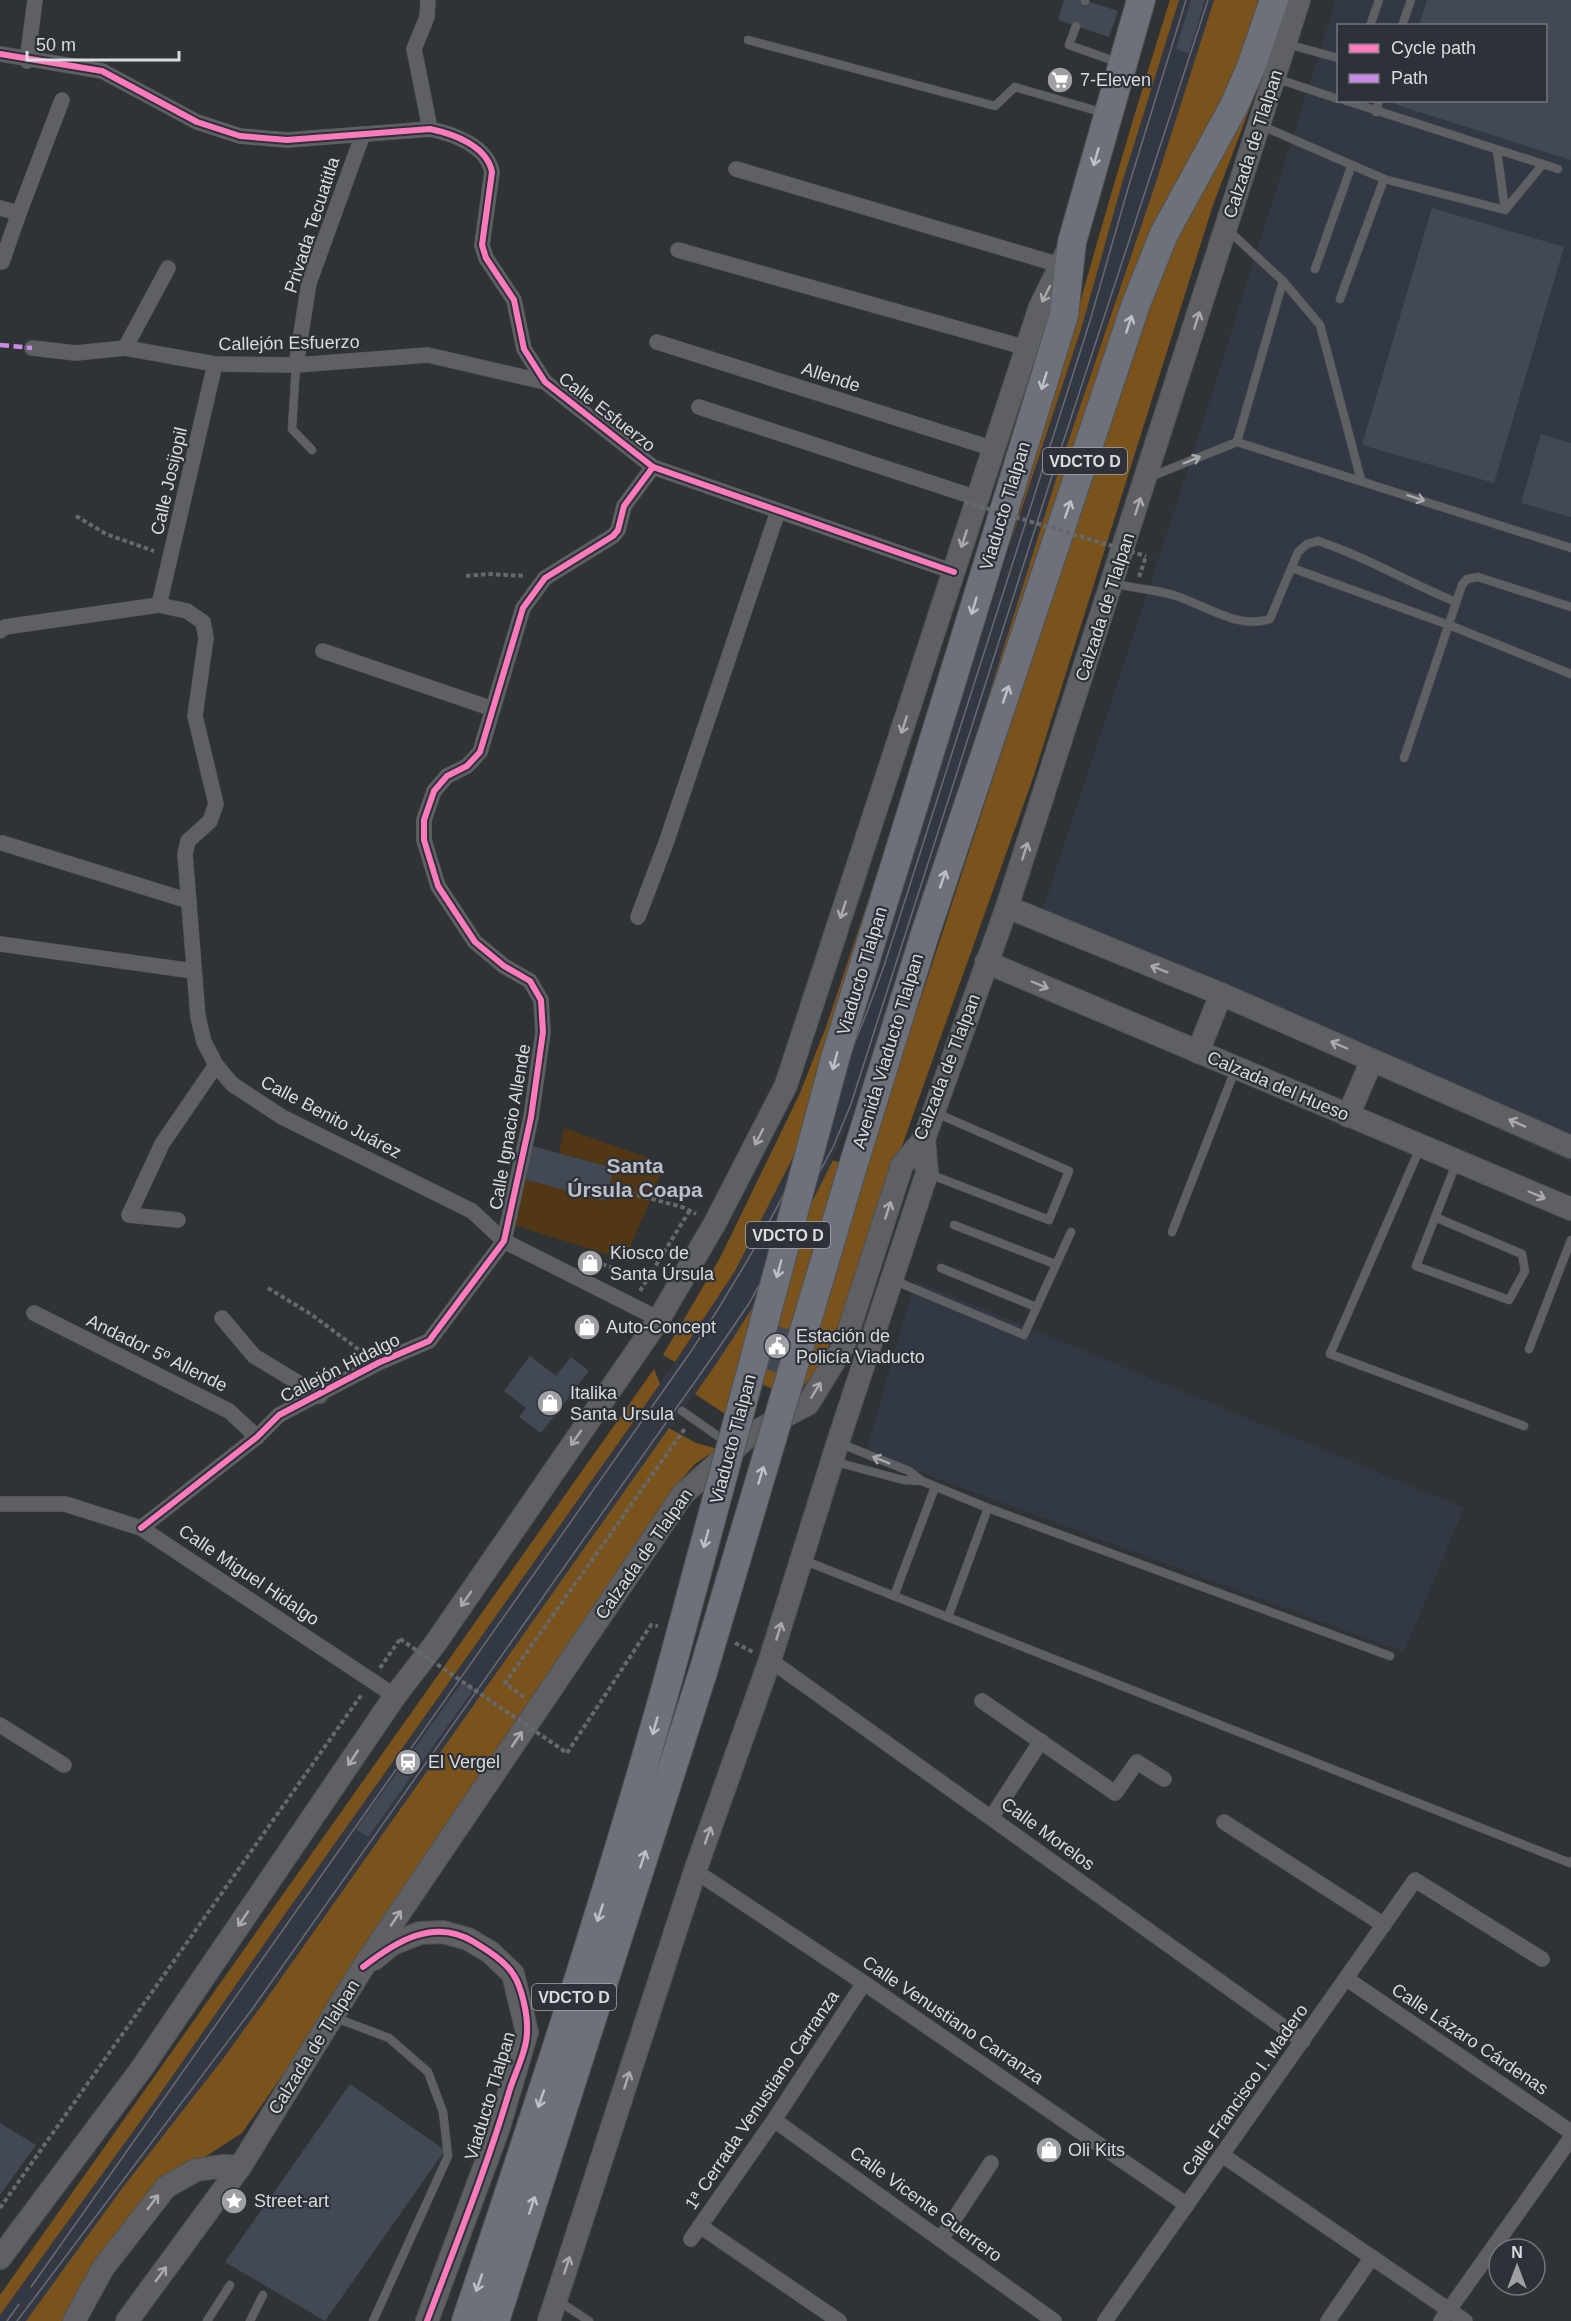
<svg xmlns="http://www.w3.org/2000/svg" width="1571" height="2321" font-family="Helvetica,sans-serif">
<rect width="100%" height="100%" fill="#303336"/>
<g fill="#333944" fill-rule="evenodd">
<polygon points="1179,0 1214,0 1156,182 1103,335 860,1099 808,1211 737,1334 222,2060 120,2191 26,2321 0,2321 0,2315 153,2104 290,1907 660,1384 735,1271 820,1104 904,885 937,772 1082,326 1123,180"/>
<path d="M 1336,0 L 1571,0 L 1571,1162 L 1039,921 L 1191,460 ZM 1338,26 L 1546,26 L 1546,100 L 1338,100 Z"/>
<polygon points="915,1281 1464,1508 1404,1652 866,1452"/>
</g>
<polygon fill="#513713" points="564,1128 665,1164 625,1260 511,1224 523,1179 605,1200 614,1168 559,1153"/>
<g fill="#79521c">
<path d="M 1170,0 L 1179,0 L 1123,180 L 1082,326 L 1008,551 C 1063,367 1112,182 1170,0 Z"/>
<polygon points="1214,0 1263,0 1233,79 1138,259 948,826 1063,457 1156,182"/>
<path d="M 1267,63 L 1213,205 L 1033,778 L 840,1320 C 828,1349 816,1376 793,1398 L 753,1380 L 734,1420 L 695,1394 C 748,1320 793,1242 833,1160 L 864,1172 L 1156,281 Z"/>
<polygon points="927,808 868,994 820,1104 735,1271 675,1362 663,1355 721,1256 800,1093 826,1027 880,865"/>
<polygon points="654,1369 660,1384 290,1907 153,2104 0,2315 0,2295"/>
<polygon points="669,1428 696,1443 718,1449 696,1463 672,1490 303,2046 242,2133 197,2162 64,2321 26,2321 120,2191 222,2060 274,1988"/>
</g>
<g fill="#424955">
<polygon points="1064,0 1083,0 1118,11 1109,37 1058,20"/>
<polygon points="1191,0 1205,0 1189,53 1176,49"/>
<polygon points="1427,0 1571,0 1571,160 1394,104 1395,100 1546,100 1546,26 1419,26"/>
<polygon points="1432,208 1564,247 1494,483 1362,445"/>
<polygon points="1541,434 1571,443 1571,517 1521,503"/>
<polygon points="532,1146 614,1168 605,1201 523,1179"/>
<circle cx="590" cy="1263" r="11"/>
<polygon points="757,1320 805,1334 792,1377 762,1368"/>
<polygon points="530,1356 556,1376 571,1357 589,1371 541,1433 519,1417 526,1408 504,1391"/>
<polygon points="463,1681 474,1689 368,1837 356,1829"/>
<polygon points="350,2084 445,2150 325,2321 225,2262"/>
<polygon points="0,2123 36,2145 0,2195"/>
</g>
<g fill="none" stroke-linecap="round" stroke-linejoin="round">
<defs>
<g id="lane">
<polyline points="1085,1 1085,0"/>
<polyline points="1076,26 1069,45 1117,62"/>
<polyline points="1370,26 1379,0"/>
<polyline points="1402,26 1411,0"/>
<polyline points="748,40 995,106 1015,87 1104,113"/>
<polyline points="1287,44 1338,58"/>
<polyline points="1275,78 1338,99"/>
<polyline points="1344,100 1558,169"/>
<polyline points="1376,112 1379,100"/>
<polyline points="1260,125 1384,179 1505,210 1543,164"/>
<polyline points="1497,150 1505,210"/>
<polyline points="1229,231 1283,281"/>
<polyline points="1315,269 1351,167"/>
<polyline points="1340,299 1384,179"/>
<polyline points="296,365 292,429 312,450"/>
<polyline points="1237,442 1283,281 1320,325 1361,480"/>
<polyline points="1150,477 1237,442 1571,548"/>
<polyline points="1292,568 1449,625 1571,674"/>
<path d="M 1114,583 C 1133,589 1154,589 1173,595 C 1204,604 1237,630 1270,619 L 1298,552 L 1307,544 L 1318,541 C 1367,557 1409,583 1456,602"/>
<polyline points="1404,758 1462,585 1467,579 1478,577 1571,607"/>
<polyline points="1420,1148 1330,1354 1524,1426"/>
<polyline points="929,1174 1049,1220 1069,1171 936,1113"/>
<polyline points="1437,1218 1522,1254 1525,1271 1509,1300 1416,1266 1456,1164"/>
<polyline points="954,1225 1055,1264"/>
<polyline points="1172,1232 1235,1070"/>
<polyline points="941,1268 1036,1307"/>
<polyline points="893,1280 1024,1335 1071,1232"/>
<polyline points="1529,1349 1571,1240"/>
<polyline points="682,1411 725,1441"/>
<polyline points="839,1443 909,1471 922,1481 988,1508 948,1617"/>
<polyline points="836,1462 903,1480 922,1481"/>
<polyline points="988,1508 1390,1656"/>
<polyline points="803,1560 1570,1863 1571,1861"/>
<polyline points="894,1596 935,1487"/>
<polyline points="336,2018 389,2038 428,2072 443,2112 448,2156 373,2321"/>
<polyline points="557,2300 589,2321"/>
<polyline points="207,2321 230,2285"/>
<polyline points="250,2321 263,2295"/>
</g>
<g id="street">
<polyline points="428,0 427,17 414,49 430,129"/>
<path d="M 0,54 L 102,71 L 197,122 L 240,136 L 287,140 L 430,129 C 454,134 487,146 492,172 L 482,245 L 486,258 L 514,300 L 524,349 L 545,382 L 653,467 L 954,572"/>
<polyline points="27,61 35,0"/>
<polyline points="736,169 1060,265"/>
<polyline points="0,208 19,213 62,100"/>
<polyline points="678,250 1027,348"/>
<polyline points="2,262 19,213"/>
<polyline points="657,342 994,449"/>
<polyline points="32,348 76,353 125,348 215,364 296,365 428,355 545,382"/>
<polyline points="125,348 168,268"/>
<polyline points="296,365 309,283 363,134"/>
<polyline points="699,407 977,498"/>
<polyline points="159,605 215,364"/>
<polyline points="0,631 5,627 159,605 187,611 203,622 206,638 195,716 216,804 210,821 188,841 185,854 198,1017 204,1042 216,1065 232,1084 282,1117 472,1211 504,1241 659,1319"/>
<polyline points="323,651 493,709"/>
<polyline points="2,843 189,901"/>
<polyline points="638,917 666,843 778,511"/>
<polyline points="0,944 193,971"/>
<polyline points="178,1220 129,1215 162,1144 216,1065"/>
<polyline points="34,1313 229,1411 257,1437"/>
<polyline points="222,1318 254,1356 320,1396"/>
<polyline points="0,1504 65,1504 141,1528 395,1696"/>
<polyline points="141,1528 257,1437 279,1415 378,1363 429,1341 504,1241 531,1117 543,1032 541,1000 530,981 504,966 475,942 438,886 424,840 424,820 434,791 447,776 467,766 480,752 523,608 545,578 613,536 618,530 624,506 653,467"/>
<polyline points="770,1660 1303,2041"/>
<polyline points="982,1701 1115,1793 1137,1762 1164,1779"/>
<polyline points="0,1725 64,1765"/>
<polyline points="991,1818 1041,1741"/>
<polyline points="1224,1822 1384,1925"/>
<polyline points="695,1871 864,1983 1187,2205"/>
<polyline points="1347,1979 1571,2132"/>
<polyline points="774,2120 1054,2321"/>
<polyline points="1222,2155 1465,2321"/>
<polyline points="700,2226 839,2321"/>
<polyline points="691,2239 774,2120 864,1983"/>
<polyline points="941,2239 991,2163"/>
<polyline points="1105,2321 1415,1880 1542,1959"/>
<polyline points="1328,2321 1372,2257"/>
<polyline points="1441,2321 1571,2138"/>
</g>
<g id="secondary">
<polyline points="1007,907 1221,994 1571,1147"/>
<polyline points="986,962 1571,1209"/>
<polyline points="1198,1052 1221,994"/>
<polyline points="1348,1116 1372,1060"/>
<polyline points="374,1959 392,1944 420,1933 443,1932 468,1939 490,1952 513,1974 527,2032 498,2130 427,2321"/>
<polyline points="0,2258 142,2068 395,1696 435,1644 659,1319 715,1223 786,1085 1040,307 1067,252"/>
<polyline points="74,2321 103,2268 166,2187 196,2170 224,2166 240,2167"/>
<polyline points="127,2321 240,2167 363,1967 683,1494 751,1434 808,1404 844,1345 902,1165 924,1139 1007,907 1299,0"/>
<polyline points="549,2321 695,1871 770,1660 838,1442 927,1173 924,1139"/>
</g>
<g id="highway">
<polyline points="914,804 1064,315 1072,242 1141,0"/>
<polyline points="852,1169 925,934 1136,304 1164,234 1234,106 1251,67 1274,0"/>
<path d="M 466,2321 C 539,2105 610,1889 671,1669"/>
<polyline points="495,2321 703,1672"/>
</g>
</defs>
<use href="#lane" stroke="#4f5154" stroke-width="9"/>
<use href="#street" stroke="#4f5154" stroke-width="16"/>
<use href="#secondary" stroke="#4f5154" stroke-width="24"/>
<use href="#highway" stroke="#4f5154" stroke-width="30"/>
<g stroke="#66696b" stroke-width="4" stroke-dasharray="4.5 3" stroke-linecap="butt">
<polyline points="76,516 106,534 154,551"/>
<polyline points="466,576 488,574 526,576"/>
<polyline points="1139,577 1146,556"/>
<polyline points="608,1187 682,1207 696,1214"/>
<polyline points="602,1264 646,1281"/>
<polyline points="268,1288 312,1315 362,1352"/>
<polyline points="640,1291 690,1210"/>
<polyline points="735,1643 753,1652"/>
<polyline points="380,1668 400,1639"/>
<polyline points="524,1697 505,1683 686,1427"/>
<polyline points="567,1753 651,1625 658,1626"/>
<polyline points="0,2208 362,1694"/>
</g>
<use href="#lane" stroke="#5f6063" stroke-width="8"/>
<use href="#street" stroke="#5f6063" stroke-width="15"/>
<use href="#secondary" stroke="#5f6063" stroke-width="22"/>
<use href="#highway" stroke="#6c717a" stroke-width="28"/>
<g stroke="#6a6b6e" stroke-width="1.5">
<path d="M 31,2287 L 692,1350 C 770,1231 836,1101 884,966 L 1090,321 L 1129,185 L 1186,0"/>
<polyline points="7,2321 19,2304"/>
<polyline points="17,2321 253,2008 718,1349 750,1302 833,1147 851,1104 1050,482 1208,0"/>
</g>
<defs>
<g id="highway-bridge">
<polyline points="671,1669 836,1055 914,804"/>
<polyline points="703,1672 852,1169"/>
</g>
</defs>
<use href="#highway-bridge" stroke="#4f5154" stroke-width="30" stroke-linecap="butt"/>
<g stroke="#66696b" stroke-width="4" stroke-dasharray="4.5 3" stroke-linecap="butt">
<polyline points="965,502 1146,556"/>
<polyline points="400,1639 567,1753"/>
</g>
<use href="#highway-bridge" stroke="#6c717a" stroke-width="28"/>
<polyline stroke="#ca8be6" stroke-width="4.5" stroke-dasharray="9 4.5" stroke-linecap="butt" points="0,345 32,348"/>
<defs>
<g id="cycleway">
<path d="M 0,54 L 102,71 L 197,122 L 240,136 L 287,140 L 430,129 C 454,134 487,146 492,172 L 482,245 L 486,258 L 514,300 L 524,349 L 545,382 L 653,467 L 954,572"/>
<polyline points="141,1528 257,1437 279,1415 378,1363 429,1341 504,1241 531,1117 543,1032 541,1000 530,981 504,966 475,942 438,886 424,840 424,820 434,791 447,776 467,766 480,752 523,608 545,578 613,536 618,530 624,506 653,467"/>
<path d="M 363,1967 C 395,1942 434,1917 474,1942 C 487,1950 505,1961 513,1974 C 522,1987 528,2016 527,2032 C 527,2049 516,2071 510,2089 C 487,2167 456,2244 427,2321"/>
</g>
</defs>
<use href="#cycleway" stroke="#2e3238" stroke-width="10"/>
<use href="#cycleway" stroke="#fd7abc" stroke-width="6"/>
</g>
<defs><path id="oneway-shaft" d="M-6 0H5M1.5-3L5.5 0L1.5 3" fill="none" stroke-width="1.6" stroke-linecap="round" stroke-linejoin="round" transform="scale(1.5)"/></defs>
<g stroke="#bec0c6">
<use href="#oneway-shaft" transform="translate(1096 157) rotate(106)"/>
<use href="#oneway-shaft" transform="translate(1129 324) rotate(-72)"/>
<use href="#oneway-shaft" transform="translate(1044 381) rotate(107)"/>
<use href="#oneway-shaft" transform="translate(1068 509) rotate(-71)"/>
<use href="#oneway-shaft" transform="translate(974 606) rotate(107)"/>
<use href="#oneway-shaft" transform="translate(1006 694) rotate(-71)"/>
<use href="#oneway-shaft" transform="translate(943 879) rotate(-71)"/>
<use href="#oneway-shaft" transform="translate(835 1061) rotate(105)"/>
<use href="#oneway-shaft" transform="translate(779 1269) rotate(105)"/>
<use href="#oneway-shaft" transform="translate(761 1475) rotate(-73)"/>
<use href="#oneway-shaft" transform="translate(706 1539) rotate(105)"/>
<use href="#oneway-shaft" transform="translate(655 1726) rotate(106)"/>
<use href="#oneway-shaft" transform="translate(643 1859) rotate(-72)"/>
<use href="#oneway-shaft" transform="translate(600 1913) rotate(108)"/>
<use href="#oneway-shaft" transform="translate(541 2099) rotate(109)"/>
<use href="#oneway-shaft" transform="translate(532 2205) rotate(-72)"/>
<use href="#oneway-shaft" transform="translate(479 2283) rotate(109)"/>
</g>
<g stroke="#a8aaad">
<use href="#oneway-shaft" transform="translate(1046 294) rotate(116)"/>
<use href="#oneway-shaft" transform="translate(1197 320) rotate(-72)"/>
<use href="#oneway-shaft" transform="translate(1192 460) rotate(-22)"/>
<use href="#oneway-shaft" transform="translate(1416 498) rotate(18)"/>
<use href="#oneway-shaft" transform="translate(1138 506) rotate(-72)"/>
<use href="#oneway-shaft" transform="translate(964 539) rotate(108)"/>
<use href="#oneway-shaft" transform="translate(904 725) rotate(108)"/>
<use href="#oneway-shaft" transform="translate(1025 851) rotate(-72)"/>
<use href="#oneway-shaft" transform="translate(843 910) rotate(108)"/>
<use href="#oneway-shaft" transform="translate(1159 969) rotate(-158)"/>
<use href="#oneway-shaft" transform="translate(1040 985) rotate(23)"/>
<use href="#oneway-shaft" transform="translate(1339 1045) rotate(-157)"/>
<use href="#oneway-shaft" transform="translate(1517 1123) rotate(-156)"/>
<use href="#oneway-shaft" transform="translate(759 1137) rotate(117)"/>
<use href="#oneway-shaft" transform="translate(1537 1195) rotate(23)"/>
<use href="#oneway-shaft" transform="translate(888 1210) rotate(-72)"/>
<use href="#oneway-shaft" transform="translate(816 1390) rotate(-59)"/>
<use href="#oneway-shaft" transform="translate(576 1438) rotate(125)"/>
<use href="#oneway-shaft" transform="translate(881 1460) rotate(-158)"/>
<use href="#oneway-shaft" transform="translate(466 1599) rotate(125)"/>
<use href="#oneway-shaft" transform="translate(779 1631) rotate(-73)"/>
<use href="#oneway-shaft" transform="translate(517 1739) rotate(-56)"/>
<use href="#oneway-shaft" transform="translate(353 1758) rotate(124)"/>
<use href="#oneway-shaft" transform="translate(708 1835) rotate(-71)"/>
<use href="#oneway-shaft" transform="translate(396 1918) rotate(-56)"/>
<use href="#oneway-shaft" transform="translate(243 1919) rotate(124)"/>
<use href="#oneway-shaft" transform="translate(627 2080) rotate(-72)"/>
<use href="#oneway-shaft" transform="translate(153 2202) rotate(-53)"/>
<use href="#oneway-shaft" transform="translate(567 2265) rotate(-72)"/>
<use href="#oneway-shaft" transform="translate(161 2274) rotate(-54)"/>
</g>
<defs>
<symbol id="supermarket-disc" viewBox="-11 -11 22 22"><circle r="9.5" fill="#9ea0a4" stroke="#2e3238"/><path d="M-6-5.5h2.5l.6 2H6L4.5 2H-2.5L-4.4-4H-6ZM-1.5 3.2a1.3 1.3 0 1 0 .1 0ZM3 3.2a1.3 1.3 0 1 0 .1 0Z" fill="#fff"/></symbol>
<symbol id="shop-disc" viewBox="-11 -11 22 22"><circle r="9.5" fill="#9ea0a4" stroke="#2e3238"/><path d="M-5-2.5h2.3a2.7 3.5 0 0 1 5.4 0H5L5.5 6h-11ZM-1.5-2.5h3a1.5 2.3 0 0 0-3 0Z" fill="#fff"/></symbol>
<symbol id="civic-disc" viewBox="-11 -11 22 22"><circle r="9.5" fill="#9ea0a4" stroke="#2e3238"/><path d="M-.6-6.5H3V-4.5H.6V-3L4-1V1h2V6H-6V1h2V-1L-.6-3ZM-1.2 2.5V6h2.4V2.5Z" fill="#fff"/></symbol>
<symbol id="station-disc" viewBox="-11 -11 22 22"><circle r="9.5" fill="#9ea0a4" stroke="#2e3238"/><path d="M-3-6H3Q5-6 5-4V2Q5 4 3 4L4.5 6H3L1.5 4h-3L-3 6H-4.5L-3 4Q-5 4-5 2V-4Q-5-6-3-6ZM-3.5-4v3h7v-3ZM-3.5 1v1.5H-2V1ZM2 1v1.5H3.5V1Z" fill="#fff"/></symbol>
<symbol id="sight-disc" viewBox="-11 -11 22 22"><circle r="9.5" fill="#9ea0a4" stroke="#2e3238"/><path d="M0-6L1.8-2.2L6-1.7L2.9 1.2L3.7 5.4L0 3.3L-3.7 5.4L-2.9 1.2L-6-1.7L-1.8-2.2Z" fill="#fff"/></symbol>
</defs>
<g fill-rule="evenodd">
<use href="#supermarket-disc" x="1045" y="65" width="30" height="30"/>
<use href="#shop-disc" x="575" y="1248" width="30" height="30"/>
<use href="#shop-disc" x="572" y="1312" width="30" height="30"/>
<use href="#civic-disc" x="762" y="1331" width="30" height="30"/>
<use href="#shop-disc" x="535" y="1388" width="30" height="30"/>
<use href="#station-disc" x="393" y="1747" width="30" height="30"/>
<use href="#shop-disc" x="1034" y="2135" width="30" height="30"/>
<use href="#sight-disc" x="219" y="2186" width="30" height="30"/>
</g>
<g text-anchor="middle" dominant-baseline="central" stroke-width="4.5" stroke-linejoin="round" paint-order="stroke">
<g fill="#2e3238" stroke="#a6a8ad" stroke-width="1.5">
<rect x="1043" y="448" width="84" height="26" rx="4.5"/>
<rect x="746" y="1222" width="84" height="26" rx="4.5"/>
<rect x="532" y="1984" width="84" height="26" rx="4.5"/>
</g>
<g font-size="16" font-weight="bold" fill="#d9dbdf">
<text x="1085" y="461">VDCTO D</text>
<text x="788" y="1235">VDCTO D</text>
<text x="574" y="1997">VDCTO D</text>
</g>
<g font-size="18" fill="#d9dbdf" stroke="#2e3238" text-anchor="start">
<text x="1080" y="80">7-Eleven</text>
<text x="610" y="1253">Kiosco de<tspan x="610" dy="21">Santa Úrsula</tspan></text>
<text x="606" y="1327">Auto-Concept</text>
<text x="796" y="1336">Estación de<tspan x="796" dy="21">Policía Viaducto</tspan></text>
<text x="570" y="1393">Italika<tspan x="570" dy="21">Santa Ursula</tspan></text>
<text x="428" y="1762">El Vergel</text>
<text x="1068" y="2150">Oli Kits</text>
<text x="254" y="2201">Street-art</text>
</g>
<g font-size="18" fill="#d9dbdf" stroke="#2e3238">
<text transform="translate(1253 144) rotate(-72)">Calzada de Tlalpan</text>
<text transform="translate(312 225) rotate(-72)">Privada Tecuatitla</text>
<text transform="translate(289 343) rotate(-1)">Callejón Esfuerzo</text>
<text transform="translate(831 377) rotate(18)">Allende</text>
<text transform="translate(607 412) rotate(38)">Calle Esfuerzo</text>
<text transform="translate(169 481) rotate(-77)">Calle Josijopil</text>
<text transform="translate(1005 506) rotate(-73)">Viaducto Tlalpan</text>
<text transform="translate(1105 607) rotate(-72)">Calzada de Tlalpan</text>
<text transform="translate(862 971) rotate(-73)">Viaducto Tlalpan</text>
<text transform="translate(888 1051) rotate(-73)">Avenida Viaducto Tlalpan</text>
<text transform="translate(947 1067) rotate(-69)">Calzada de Tlalpan</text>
<text transform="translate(1278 1086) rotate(23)">Calzada del Hueso</text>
<text transform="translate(331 1117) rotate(28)">Calle Benito Juárez</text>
<text transform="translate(510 1127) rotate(-80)">Calle Ignacio Allende</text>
<text transform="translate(157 1353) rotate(26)">Andador 5º Allende</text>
<text transform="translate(340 1368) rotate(-27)">Callejón Hidalgo</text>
<text transform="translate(733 1439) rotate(-75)">Viaducto Tlalpan</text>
<text transform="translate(644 1554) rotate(-55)">Calzada de Tlalpan</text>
<text transform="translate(249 1575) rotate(34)">Calle Miguel Hidalgo</text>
<text transform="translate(1048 1834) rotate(36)">Calle Morelos</text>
<text transform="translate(953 2020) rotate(34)">Calle Venustiano Carranza</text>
<text transform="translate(1470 2039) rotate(34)">Calle Lázaro Cárdenas</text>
<text transform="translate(314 2047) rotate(-58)">Calzada de Tlalpan</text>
<text transform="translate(1245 2090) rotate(-55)">Calle Francisco I. Madero</text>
<text transform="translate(490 2096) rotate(-73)">Viaducto Tlalpan</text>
<text transform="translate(762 2100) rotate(-56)">1ª Cerrada Venustiano Carranza</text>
<text transform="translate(926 2204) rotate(36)">Calle Vicente Guerrero</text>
</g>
<g font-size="21" font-weight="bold" fill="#babec6" stroke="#2e3238">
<text x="635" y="1165">Santa<tspan x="635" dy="24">Úrsula Coapa</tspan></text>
</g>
</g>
<rect x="1337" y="24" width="210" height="78" fill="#2e3238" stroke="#72767b" stroke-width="1.5"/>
<rect x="1349" y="44" width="30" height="9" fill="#fd7abc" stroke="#72767b" stroke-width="1.5"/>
<text x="1391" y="54" font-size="18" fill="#d9dbdf">Cycle path</text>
<rect x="1349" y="74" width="30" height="9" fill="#ca8be6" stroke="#72767b" stroke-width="1.5"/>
<text x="1391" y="84" font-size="18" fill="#d9dbdf">Path</text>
<g transform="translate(1517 2267)"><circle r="28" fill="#2e3238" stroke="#72767b" stroke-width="1.5"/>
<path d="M0-4.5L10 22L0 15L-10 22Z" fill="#9ea0a4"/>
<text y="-9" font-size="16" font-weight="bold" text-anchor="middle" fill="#d9dbdf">N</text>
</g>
<path d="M27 51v9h152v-9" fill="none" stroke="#d9dbdf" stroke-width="3"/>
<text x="36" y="51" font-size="18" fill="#d9dbdf" stroke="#2e3238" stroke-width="4.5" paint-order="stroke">50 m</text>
</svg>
